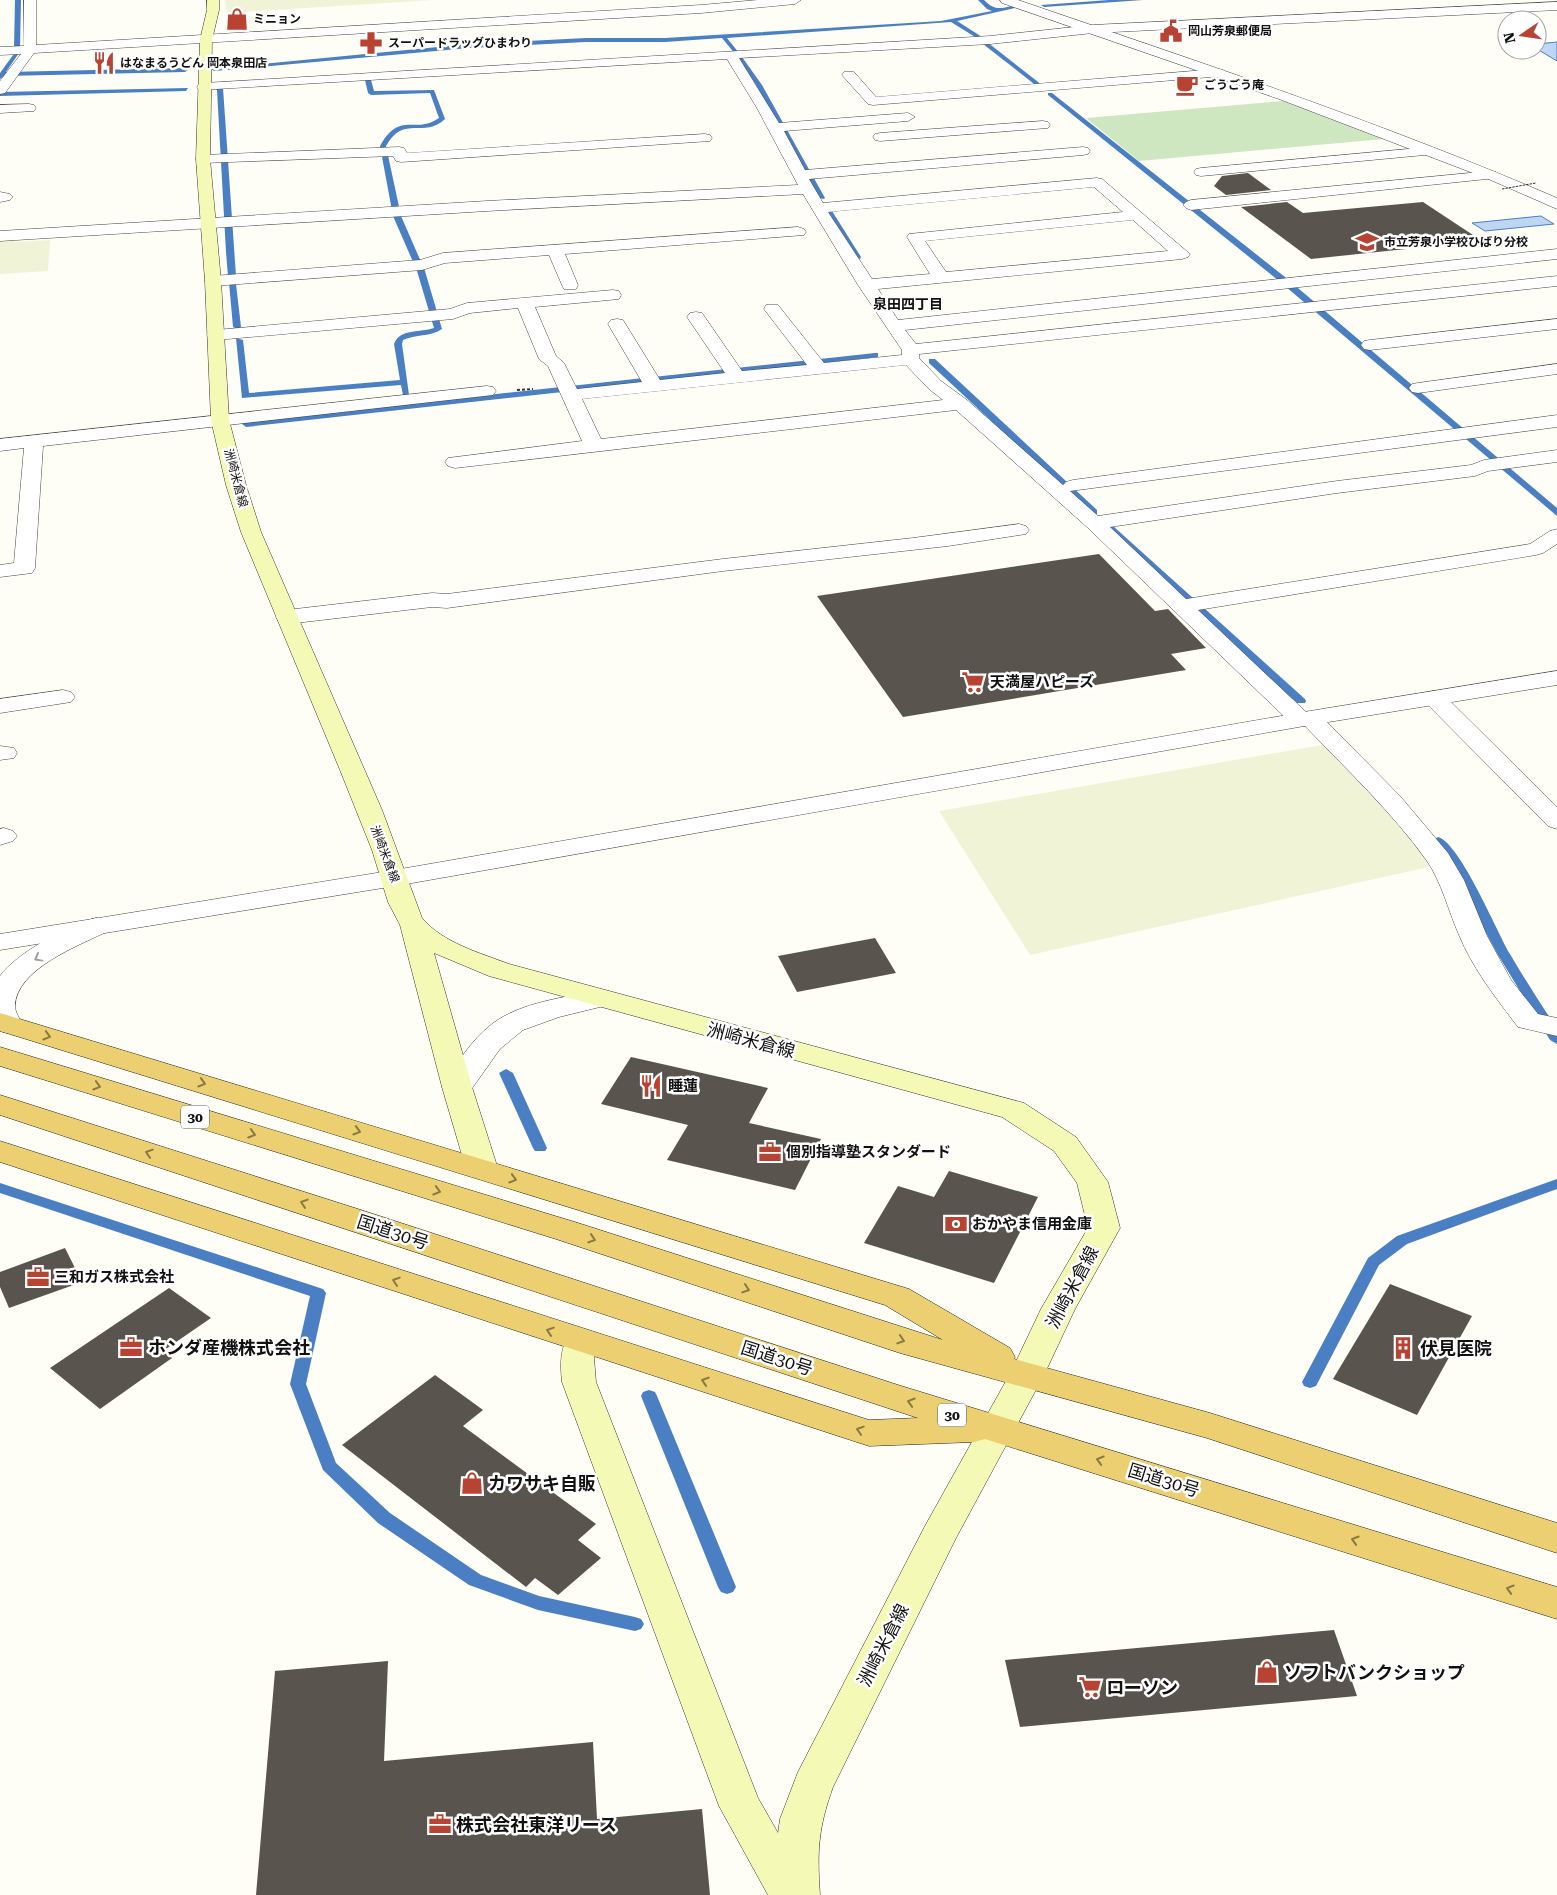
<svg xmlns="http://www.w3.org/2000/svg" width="1557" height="1895" font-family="'Roboto Serif','Noto Sans JP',serif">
<rect width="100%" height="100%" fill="#fefef6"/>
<g fill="#f1f3d7">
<polygon points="225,0 433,0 242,12 242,11 227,12"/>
<polygon points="0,237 14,237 14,242 50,240 48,271 0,274"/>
<polygon points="1322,745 1329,746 1423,851 1429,867 1030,955 939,811"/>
</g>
<polygon fill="#cee7c1" points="1283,101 1384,139 1139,161 1086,118"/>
<g fill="#bed6f2" stroke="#4a7fc4">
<polygon points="1557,42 1557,61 1537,49 1537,44"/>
<polygon points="1541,216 1554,224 1485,231 1472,223"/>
</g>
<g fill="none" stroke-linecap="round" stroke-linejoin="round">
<g fill="#4a7fc4" fill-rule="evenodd">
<polygon points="15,0 21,0 20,48 17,50 14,48"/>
<path d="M 978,0 L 984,0 C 994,10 999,9 1012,6 L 1015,8 L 957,21 L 982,37 L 980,40 L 951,22 L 727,38 L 739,53 L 736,55 L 722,38 L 665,42 L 586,42 L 469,48 L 214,71 L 211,69 L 469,44 L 586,38 L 665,38 L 941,21 L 992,11 L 987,9 Z"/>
<polygon points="1109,0 1143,0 1044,7 1041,5"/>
<polygon points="983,42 987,42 1042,85 1042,87 1038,87 983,44"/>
<polygon points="16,51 19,53 6,72 185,68 188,70 185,72 4,76 0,79 0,73"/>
<polygon points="738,57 742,57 762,85 825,198 824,199 819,198 756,85"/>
<path d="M 368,78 L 371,80 L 374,91 L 434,90 L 445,119 C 424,139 404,114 386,146 L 401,216 L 425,271 L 442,329 C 431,337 415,334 403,340 L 402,344 L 409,395 L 403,395 L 401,385 L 242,398 L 236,338 L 243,340 L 249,393 L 400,380 L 394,344 C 400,328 420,333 434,328 L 417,271 L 393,216 L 380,146 C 400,110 415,135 439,118 L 430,93 L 371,95 L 368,93 L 365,80 Z"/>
<polygon points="217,86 223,88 236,276 232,278 228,276 226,252 217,90 214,88"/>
<polygon points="188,88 186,91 0,96 0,92"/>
<polygon points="1048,93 1052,93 1285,277 1557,508 1557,516 1279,281 1048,95"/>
<polygon points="829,209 832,211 861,257 860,259 853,257 826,211"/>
<polygon points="229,282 236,284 241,327 237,329 233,327"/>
<polygon points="875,353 878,353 878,357 246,427 242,424 246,421"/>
<polygon points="929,359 935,359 1097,510 1097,514 1091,514 929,363"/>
<polygon points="1110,525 1113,526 1305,699 1306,701 1305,703 1297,703 1107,530 1107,526"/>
<path d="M 1438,837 C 1460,843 1497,932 1510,954 C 1525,980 1541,1004 1557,1029 L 1557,1044 L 1550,1040 L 1498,955 L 1479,920 L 1462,882 L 1432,841 Z"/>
<polygon points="506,1069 513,1073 547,1148 545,1151 535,1151 533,1148 499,1073"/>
<polygon points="1557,1179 1557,1189 1407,1244 1379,1265 1316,1386 1310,1388 1304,1386 1302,1382 1368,1258 1397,1236"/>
<polygon points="0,1183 323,1289 326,1293 306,1384 336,1463 390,1513 481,1575 539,1596 635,1617 641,1619 644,1624 641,1629 635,1631 538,1610 469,1585 378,1523 323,1470 290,1384 310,1296 0,1193"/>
<polygon points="649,1390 655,1392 657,1396 736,1587 733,1592 727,1594 721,1592 718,1587 641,1396 643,1392"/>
</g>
</g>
<g fill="#59544e">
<polygon points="1248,173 1271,190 1226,195 1214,186 1222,176"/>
<polygon points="1287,202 1303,213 1423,202 1482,241 1311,259 1241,207"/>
<polygon points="1099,554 1155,611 1168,609 1206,648 1171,654 1186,670 903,717 817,596"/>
<polygon points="875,938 896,973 797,992 778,956"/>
<polygon points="631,1057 768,1088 749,1123 821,1139 795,1190 667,1160 688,1125 601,1104"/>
<polygon points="949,1171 1038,1197 994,1283 864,1243 898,1186 934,1197"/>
<polygon points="65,1248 82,1282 9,1308 0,1287 0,1272"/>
<polygon points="1390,1284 1472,1316 1417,1415 1333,1379"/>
<polygon points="169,1288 211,1318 163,1351 172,1358 100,1409 50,1368"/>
<polygon points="435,1375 483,1410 463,1426 596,1524 578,1540 601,1558 558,1595 535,1578 526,1587 342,1445"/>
<polygon points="1334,1630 1357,1696 1020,1727 1005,1660"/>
<polygon points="388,1661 384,1761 593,1742 597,1819 702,1809 710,1895 256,1895 275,1671"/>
</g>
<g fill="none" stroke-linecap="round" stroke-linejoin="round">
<defs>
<g id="minor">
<polygon points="24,0 36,0 36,45 701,5 758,0 801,0 795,4 701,13 34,53 5,93 0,94 0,81 21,54 0,55 0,47 24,46"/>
<path d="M 1557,2 L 1557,10 L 1093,33 L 990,44 L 739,58 L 779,123 L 908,113 L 915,117 L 908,121 L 784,131 L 805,170 L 1083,147 L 1088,148 L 1090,151 L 1088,154 L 1083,155 L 809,179 L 823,203 L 1097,178 L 1102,179 L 1190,254 L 1188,257 L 1182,259 L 878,289 L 898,320 L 1557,249 L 1557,259 L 905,330 L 916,344 L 1557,276 L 1557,286 L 919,354 L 919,358 L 941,381 L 967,400 L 1063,485 L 1066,482 L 1073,480 L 1557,415 L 1557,427 L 1070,491 L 1098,516 L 1337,481 L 1471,465 L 1484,460 L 1557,450 L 1557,462 L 1488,471 L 1475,476 L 1337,493 L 1110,527 L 1186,599 L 1530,544 L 1550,531 L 1557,529 L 1557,544 L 1543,553 L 1536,555 L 1198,610 L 1306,712 L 1318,713 L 1400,796 L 1448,853 L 1464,880 L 1487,936 L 1511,980 L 1538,1014 L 1557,1018 L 1557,1036 L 1518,1027 C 1496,998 1473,969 1459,935 C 1448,910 1442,883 1427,861 C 1392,812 1347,770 1305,726 L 1293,725 L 1087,527 L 956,410 L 455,468 L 448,466 L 445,462 L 448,458 L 582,441 L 548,366 L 539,359 L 518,308 L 470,313 L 453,319 L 216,340 L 210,339 L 207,335 L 210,331 L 216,330 L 450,309 L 467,303 L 613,290 L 619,291 L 621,295 L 619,299 L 535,307 L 556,356 L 564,363 L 577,389 L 642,382 L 608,324 L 611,320 L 617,319 L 623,320 L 660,380 L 725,373 L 687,317 L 690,313 L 696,312 L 702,313 L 742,371 L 807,365 L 764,309 L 766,305 L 778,305 L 824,363 L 902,355 L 902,350 L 858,285 L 803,194 L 487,211 L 0,241 L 0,231 L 487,201 L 798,185 L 757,108 L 727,59 L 199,90 L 197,87 L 199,84 L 204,83 L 990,36 L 1093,25 ZM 1094,187 L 1123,212 L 909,234 L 907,237 L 930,274 L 872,279 L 828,212 ZM 1133,220 L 1168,251 L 946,272 L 925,241 ZM 906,365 L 929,389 L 943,400 L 601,439 L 582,399 Z"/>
<polygon points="1218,69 1223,70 1225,73 1223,76 873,105 868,104 842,75 844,72 854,72 876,97"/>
<polygon points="29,104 34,105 36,108 34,111 0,113 0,105"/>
<polygon points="1043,121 1048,122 1050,125 1048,128 880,141 875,140 873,137 875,134 880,133"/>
<polygon points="705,134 710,135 712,138 710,141 401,162 396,161 393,156 203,163 198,162 196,159 198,156 203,155 399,147 404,148 407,153"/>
<polygon points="1430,147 1435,148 1437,151 1435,154 1201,176 1196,175 1194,172 1196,169 1201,168"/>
<polygon points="1491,171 1496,172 1498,175 1496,178 1191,210 1186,208 1183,205 1186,202 1191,200"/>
<polygon points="0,192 10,194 13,197 10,200 0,202"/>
<polygon points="798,227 804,229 806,232 804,235 565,254 578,285 576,289 564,289 562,285 549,255 445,263 422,270 213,286 207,285 205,281 207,277 213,276 420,260 443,253"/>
<polygon points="1557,319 1557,329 1370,350 1364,349 1361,345 1364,341 1370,340"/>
<polygon points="1557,364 1557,374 1418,393 1412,392 1409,388 1412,384 1418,383"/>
<polygon points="487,386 493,387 496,391 493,395 43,446 35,568 32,573 0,577 0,565 14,563 24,448 0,451 0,439"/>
<polygon points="1019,524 1026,526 1029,530 1026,534 948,546 723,571 447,608 432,607 287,624 279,622 276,617 279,612 287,610 432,593 447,594 723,559 913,538"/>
<polygon points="63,690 71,692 75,697 71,702 0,713 0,699"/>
<polygon points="1434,691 1442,693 1557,807 1557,829 1548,826 1426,703 1422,698 1426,693"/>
<polygon points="0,746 14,748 17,753 14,758 0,760"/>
<polygon points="4,828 13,831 17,836 13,841 0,845 0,829"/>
<path d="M 96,918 L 106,920 L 110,926 L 106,932 C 78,946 16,969 15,1006 C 15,1012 20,1019 22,1024 L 18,1030 L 8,1033 L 0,1031 L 0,976 C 15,954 70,924 96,918 Z"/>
<path d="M 598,990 L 608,993 L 612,999 L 608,1005 L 559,1017 L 523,1030 L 500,1049 L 468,1094 L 457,1096 L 446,1094 L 442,1087 C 456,1065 471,1040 492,1024 C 521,1002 564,998 598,990 Z"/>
</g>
<g id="tertiary">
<path d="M 1000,0 L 1018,0 C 1199,62 1381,122 1557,198 L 1557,209 L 1486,178 L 1279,99 L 1002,3 Z"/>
<polygon points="1557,671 1557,685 1310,725 395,886 0,950 0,934 395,870 1310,711"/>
</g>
<path id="secondary" d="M 207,0 L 219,0 L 219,10 L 212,40 L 210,159 L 221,281 L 229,420 L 246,485 L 261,532 L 382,810 L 422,918 C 443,943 480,953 509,964 L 1024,1103 L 1076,1137 L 1108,1182 L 1120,1228 L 1075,1309 L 1044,1375 L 956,1538 L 833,1787 C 818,1829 817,1851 820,1895 L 768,1895 L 719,1806 L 562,1382 C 560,1363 560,1349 570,1332 L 582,1329 L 594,1332 L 599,1341 L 594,1358 L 596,1382 L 758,1798 L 778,1833 L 780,1819 L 798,1772 L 925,1526 L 1011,1372 L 1041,1309 L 1088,1228 L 1077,1183 L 1054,1151 L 1002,1117 L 489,976 L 434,953 L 472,1087 L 498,1169 L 493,1176 L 482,1179 L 471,1176 L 466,1169 L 442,1087 L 400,925 L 388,902 L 372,850 L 340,770 L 241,532 L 226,485 L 211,420 L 205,281 L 196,159 L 200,40 L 207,10 Z"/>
<g id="trunk">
<polygon points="0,1013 909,1289 1010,1348 1015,1357 1014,1359 1210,1413 1557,1523 1557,1553 1207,1438 900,1353 556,1239 0,1066 0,1047 578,1223 943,1340 885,1305 0,1031"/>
<polygon points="0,1095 361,1210 898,1385 1557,1587 1557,1619 985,1439 974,1442 869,1446 0,1162 0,1141 869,1420 918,1418 0,1115"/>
</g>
</defs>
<use href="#minor" stroke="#444" stroke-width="1"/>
<use href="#tertiary" stroke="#444" stroke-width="1"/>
<use href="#secondary" stroke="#333" stroke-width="1"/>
<use href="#trunk" stroke="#222" stroke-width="1"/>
<polyline stroke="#333" stroke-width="2" stroke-dasharray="3 2" stroke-linecap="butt" points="517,390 533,389"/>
<use href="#minor" fill="#fff" fill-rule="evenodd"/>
<use href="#tertiary" fill="#fff" fill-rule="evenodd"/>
<use href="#secondary" fill="#f5f9b6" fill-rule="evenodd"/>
<use href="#trunk" fill="#eccf70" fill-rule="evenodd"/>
<polyline stroke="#333" stroke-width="1" stroke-dasharray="2.5 1" stroke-linecap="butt" points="1502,189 1536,183"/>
</g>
<defs><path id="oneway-chevron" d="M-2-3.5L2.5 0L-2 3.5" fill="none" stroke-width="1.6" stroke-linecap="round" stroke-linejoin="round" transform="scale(1.25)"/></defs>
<use stroke="#a0a0a0" href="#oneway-chevron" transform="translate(38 958) rotate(151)"/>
<g stroke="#897a45">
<use href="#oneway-chevron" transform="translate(47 1036) rotate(17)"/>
<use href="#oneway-chevron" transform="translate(202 1083) rotate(17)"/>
<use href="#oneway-chevron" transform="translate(97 1086) rotate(17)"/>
<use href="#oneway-chevron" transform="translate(357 1131) rotate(17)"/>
<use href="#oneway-chevron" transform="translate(252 1134) rotate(17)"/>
<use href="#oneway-chevron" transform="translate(149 1153) rotate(-162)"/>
<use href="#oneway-chevron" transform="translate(513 1179) rotate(17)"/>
<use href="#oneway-chevron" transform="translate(437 1191) rotate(17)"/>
<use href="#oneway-chevron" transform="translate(304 1203) rotate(-162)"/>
<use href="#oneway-chevron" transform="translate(592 1239) rotate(18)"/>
<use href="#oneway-chevron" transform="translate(396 1281) rotate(-162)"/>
<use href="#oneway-chevron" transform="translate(746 1289) rotate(18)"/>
<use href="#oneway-chevron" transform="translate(550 1331) rotate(-162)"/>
<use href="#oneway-chevron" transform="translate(901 1340) rotate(18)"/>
<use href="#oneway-chevron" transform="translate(705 1381) rotate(-162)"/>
<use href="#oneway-chevron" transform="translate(911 1402) rotate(-163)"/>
<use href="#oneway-chevron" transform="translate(860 1430) rotate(-162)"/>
<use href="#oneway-chevron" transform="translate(1100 1460) rotate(-163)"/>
<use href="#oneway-chevron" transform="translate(1355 1540) rotate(-163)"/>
<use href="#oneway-chevron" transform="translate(1510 1589) rotate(-163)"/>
</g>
<defs>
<symbol id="shop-bare" viewBox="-9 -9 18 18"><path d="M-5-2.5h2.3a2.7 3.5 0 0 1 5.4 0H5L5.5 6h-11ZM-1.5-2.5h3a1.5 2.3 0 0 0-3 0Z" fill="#b84332" stroke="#fff" stroke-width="2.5" paint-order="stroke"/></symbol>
<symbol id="civic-bare" viewBox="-9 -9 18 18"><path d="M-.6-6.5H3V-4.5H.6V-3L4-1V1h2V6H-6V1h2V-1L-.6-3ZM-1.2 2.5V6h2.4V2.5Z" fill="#b84332" stroke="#fff" stroke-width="2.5" paint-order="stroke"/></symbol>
<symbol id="pharmacy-bare" viewBox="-9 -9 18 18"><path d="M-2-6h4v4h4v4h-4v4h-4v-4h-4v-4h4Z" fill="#b84332" stroke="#fff" stroke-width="2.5" paint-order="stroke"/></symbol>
<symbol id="restaurant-bare" viewBox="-9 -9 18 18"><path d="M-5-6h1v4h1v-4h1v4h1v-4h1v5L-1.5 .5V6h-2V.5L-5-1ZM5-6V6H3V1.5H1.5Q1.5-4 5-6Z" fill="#b84332" stroke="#fff" stroke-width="2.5" paint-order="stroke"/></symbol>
<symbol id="cafe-bare" viewBox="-9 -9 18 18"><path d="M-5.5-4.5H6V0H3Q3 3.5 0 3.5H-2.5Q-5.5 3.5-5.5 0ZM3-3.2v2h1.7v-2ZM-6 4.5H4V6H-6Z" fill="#b84332" stroke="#fff" stroke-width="2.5" paint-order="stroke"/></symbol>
<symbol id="school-bare" viewBox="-9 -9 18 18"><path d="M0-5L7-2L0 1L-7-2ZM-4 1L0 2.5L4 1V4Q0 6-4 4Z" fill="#b84332" stroke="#fff" stroke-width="2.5" paint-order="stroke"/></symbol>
<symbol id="supermarket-bare" viewBox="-9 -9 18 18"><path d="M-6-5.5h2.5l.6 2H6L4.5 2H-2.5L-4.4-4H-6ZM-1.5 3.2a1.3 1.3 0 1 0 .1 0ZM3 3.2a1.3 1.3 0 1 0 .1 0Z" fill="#b84332" stroke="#fff" stroke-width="2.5" paint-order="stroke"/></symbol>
<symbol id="office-bare" viewBox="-9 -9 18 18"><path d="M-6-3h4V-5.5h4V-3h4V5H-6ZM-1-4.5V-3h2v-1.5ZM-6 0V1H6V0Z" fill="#b84332" stroke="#fff" stroke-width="2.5" paint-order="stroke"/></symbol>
<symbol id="bank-bare" viewBox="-9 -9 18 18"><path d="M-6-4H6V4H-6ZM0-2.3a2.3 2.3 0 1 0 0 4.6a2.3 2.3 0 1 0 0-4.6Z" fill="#b84332" stroke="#fff" stroke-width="2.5" paint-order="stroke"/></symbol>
<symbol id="building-bare" viewBox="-9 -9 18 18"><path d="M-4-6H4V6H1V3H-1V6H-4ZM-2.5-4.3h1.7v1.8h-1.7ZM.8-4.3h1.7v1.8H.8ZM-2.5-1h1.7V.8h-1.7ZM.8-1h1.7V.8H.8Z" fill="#b84332" stroke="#fff" stroke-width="2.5" paint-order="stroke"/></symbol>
</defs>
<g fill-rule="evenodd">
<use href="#shop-bare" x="221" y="3" width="32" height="32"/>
<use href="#civic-bare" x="1155" y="15" width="32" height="32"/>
<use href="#pharmacy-bare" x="355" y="27" width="32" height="32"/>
<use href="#restaurant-bare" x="88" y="47" width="32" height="32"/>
<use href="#cafe-bare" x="1171" y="69" width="32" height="32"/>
<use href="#school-bare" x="1351" y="226" width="32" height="32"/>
<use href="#supermarket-bare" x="957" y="666" width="32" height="32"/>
<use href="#restaurant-bare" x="635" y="1070" width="32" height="32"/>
<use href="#office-bare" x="754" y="1136" width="32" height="32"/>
<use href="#bank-bare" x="940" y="1208" width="32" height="32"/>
<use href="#office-bare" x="22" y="1261" width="32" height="32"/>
<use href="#office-bare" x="115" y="1331" width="32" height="32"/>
<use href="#building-bare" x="1387" y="1332" width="32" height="32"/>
<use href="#shop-bare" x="456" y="1467" width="32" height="32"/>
<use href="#shop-bare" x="1251" y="1656" width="32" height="32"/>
<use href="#supermarket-bare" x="1074" y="1671" width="32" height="32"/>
<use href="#office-bare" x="424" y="1808" width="32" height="32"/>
</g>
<g text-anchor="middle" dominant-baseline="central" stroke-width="5" stroke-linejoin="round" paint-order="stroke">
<g font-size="12" font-weight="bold" fill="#111" stroke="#fff" text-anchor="start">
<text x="253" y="19">ミニョン</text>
<text x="1188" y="31">岡山芳泉郵便局</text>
<text x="388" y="43">スーパードラッグひまわり</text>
<text x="120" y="63">はなまるうどん 岡本泉田店</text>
<text x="1204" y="85">ごうごう庵</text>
<text x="1384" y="242">市立芳泉小学校ひばり分校</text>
</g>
<g font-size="12" fill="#111" stroke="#fff">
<text transform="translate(236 478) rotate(75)">洲崎米倉線</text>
<text transform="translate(385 854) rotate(69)">洲崎米倉線</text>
</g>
<g font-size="14" font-weight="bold" fill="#111" stroke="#fff">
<text x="908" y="304">泉田四丁目</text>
</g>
<g fill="#fff" stroke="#585858" stroke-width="1">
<rect x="181" y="1105.5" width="28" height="23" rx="4"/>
<rect x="938" y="1403.5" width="28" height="23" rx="4"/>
</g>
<g font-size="14" font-weight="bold" fill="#111">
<text x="195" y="1117">30</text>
<text x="952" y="1415">30</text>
</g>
<g font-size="15" font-weight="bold" fill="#111" stroke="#fff" text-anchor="start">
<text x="990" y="682">天満屋ハピーズ</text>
<text x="668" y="1086">睡蓮</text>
<text x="786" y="1152">個別指導塾スタンダード</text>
<text x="972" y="1224">おかやま信用金庫</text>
<text x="54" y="1277">三和ガス株式会社</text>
</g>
<g font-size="18" fill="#111" stroke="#fff">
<text transform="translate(751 1040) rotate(15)">洲崎米倉線</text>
<text transform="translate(393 1232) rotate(18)">国道30号</text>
<text transform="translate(1072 1287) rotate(-62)">洲崎米倉線</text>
<text transform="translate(777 1358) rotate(18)">国道30号</text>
<text transform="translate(1164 1480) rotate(17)">国道30号</text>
<text transform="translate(883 1645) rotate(-63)">洲崎米倉線</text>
</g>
<g font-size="18" font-weight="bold" fill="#111" stroke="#fff" text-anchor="start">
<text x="148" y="1347">ホンダ産機株式会社</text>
<text x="1420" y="1348">伏見医院</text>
<text x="488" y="1483">カワサキ自販</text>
<text x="1284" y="1672">ソフトバンクショップ</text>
<text x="1106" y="1687">ローソン</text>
<text x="456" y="1824">株式会社東洋リース</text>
</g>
</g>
<g transform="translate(1522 35) rotate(257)"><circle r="24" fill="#ffffff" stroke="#a0a0a0"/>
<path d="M0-4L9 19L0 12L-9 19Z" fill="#b84332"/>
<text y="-8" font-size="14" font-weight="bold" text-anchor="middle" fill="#111111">N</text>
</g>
</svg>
